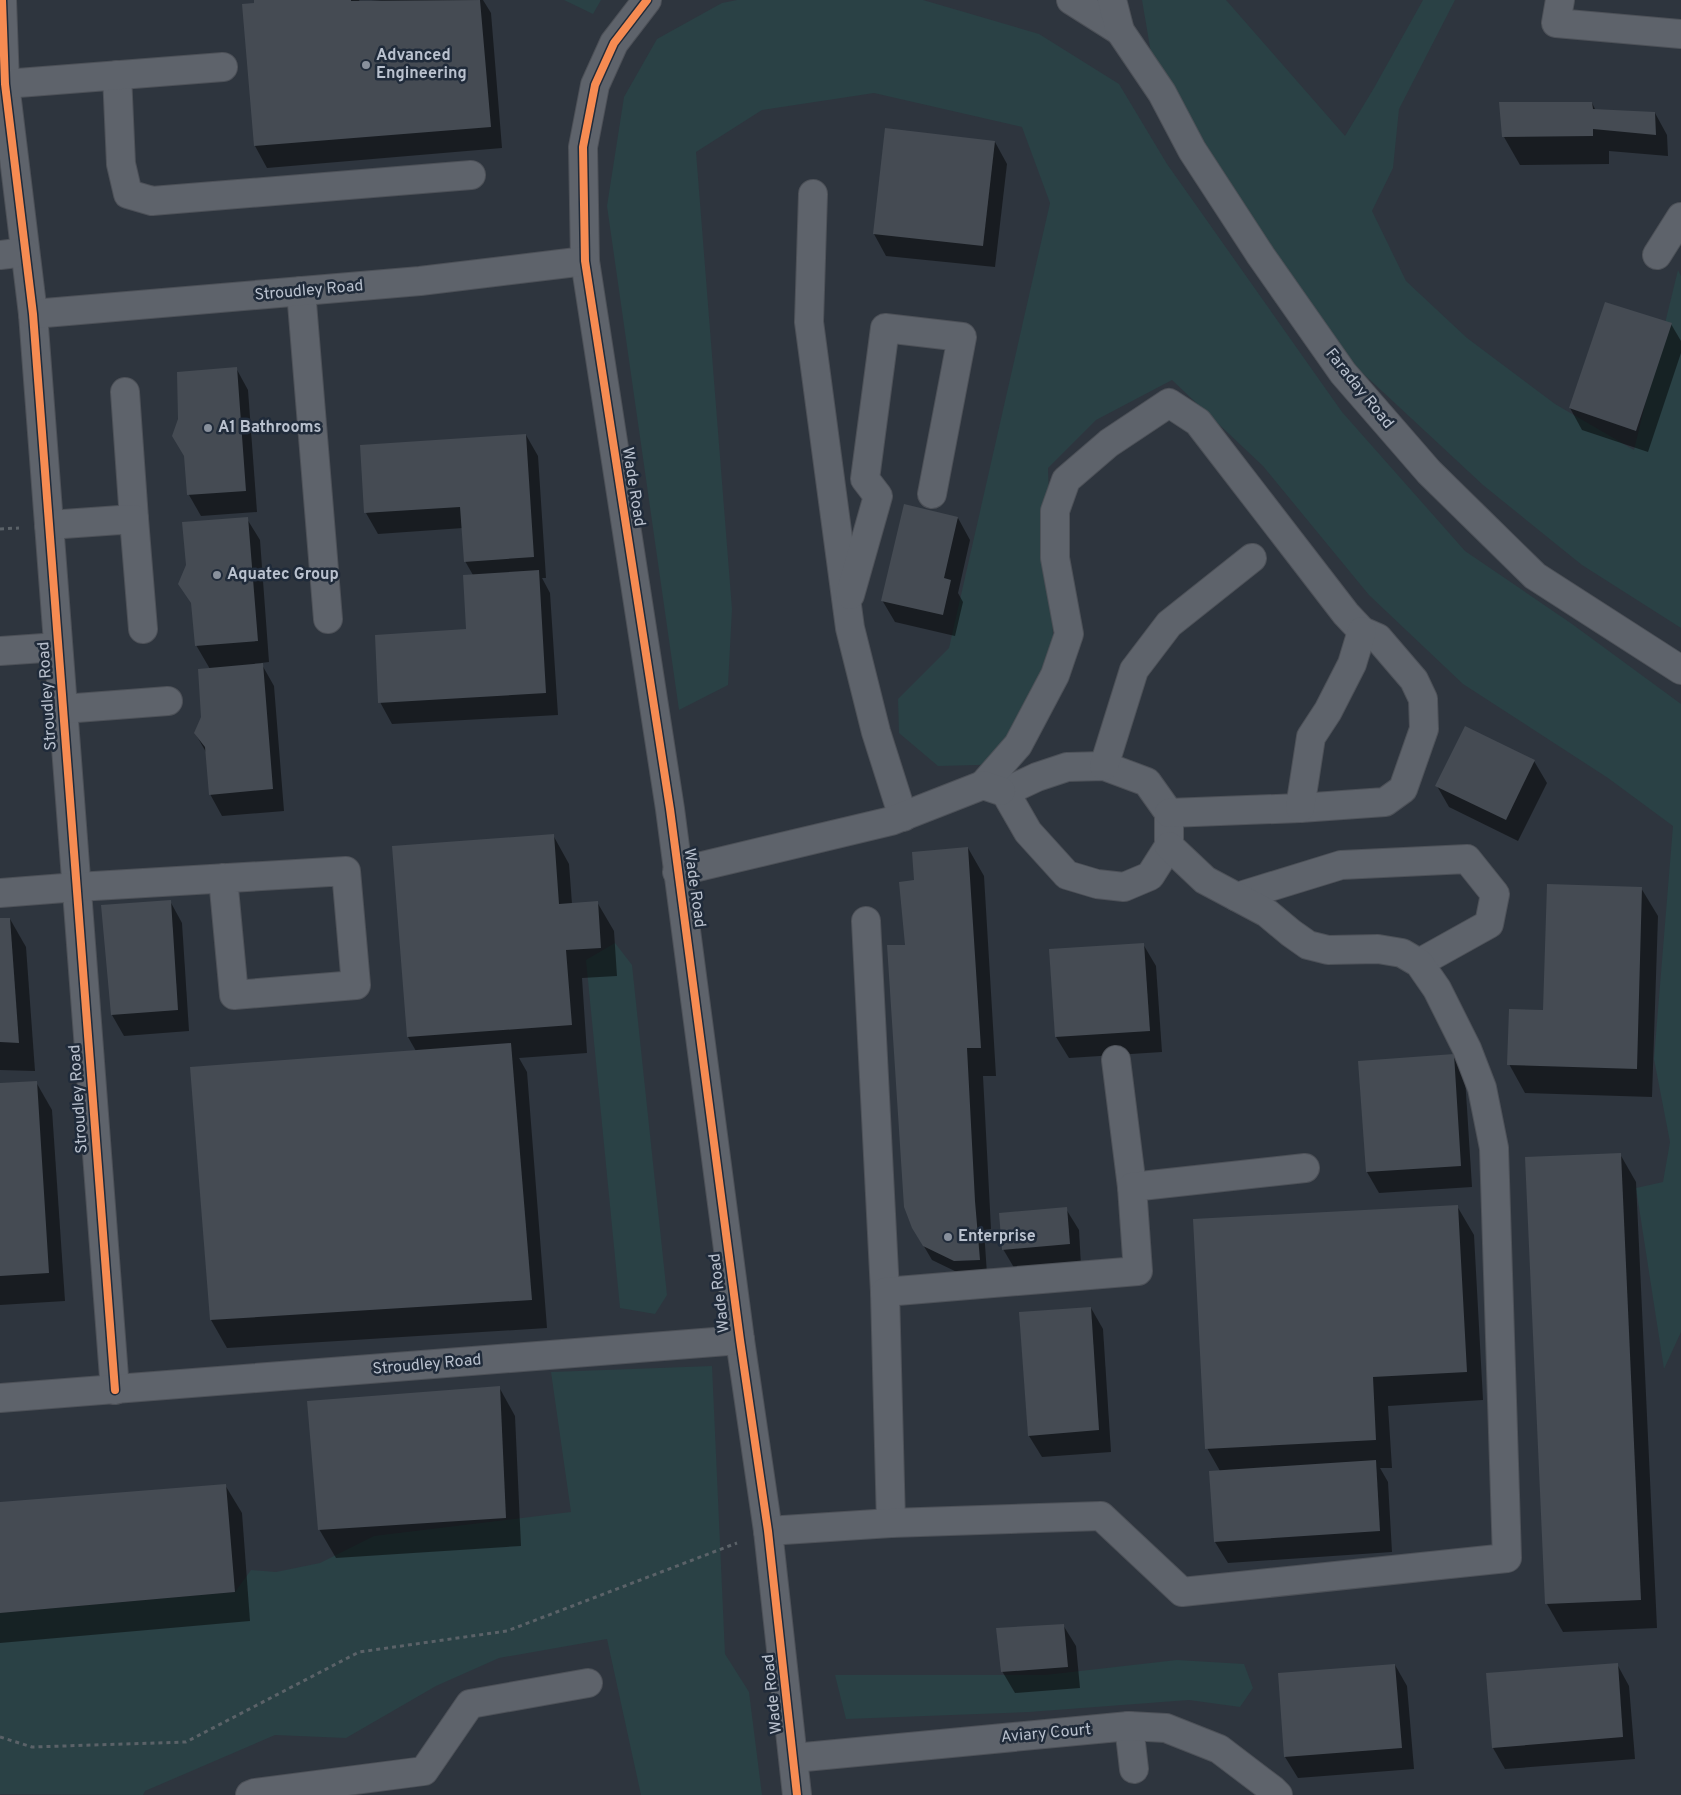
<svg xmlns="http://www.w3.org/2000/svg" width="1681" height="1795" font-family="Overpass,sans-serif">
<rect width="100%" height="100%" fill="#2e353e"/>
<g fill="#2a4145">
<polygon points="564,0 601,0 593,14"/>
<polygon points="737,0 923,0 1039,34 1119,84 1167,164 1342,412 1465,551 1572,624 1681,704 1681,1332 1664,1369 1636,1188 1663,1182 1670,1142 1654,1059 1673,826 1608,778 1463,684 1369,595 1263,466 1172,380 1096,420 1048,468 1055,703 1015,764 938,766 899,733 898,699 949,648 1050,203 1022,127 874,93 762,110 696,152 732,609 728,685 679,710 607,206 624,97 657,39 722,3"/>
<polygon points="1142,0 1226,0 1345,136 1374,88 1423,0 1455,0 1399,109 1393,168 1372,211 1406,281 1467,338 1555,404 1634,450 1678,270 1681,276 1681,628 1582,565 1483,485 1340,352 1259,233 1151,53"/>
<polygon points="615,943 632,965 667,1295 655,1314 620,1308 586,960"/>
<polygon points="712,1366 725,1654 749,1692 762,1795 641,1795 607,1639 499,1658 436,1686 346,1738 275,1735 145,1791 143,1795 0,1794 0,1613 235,1592 251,1570 276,1572 320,1563 374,1536 571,1512 551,1372"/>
<polygon points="1177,1660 1244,1664 1253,1688 1240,1707 1189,1700 1029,1712 846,1719 835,1675 1045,1675"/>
</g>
<g fill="#0007">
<polygon points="255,0 359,0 360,2 382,0 483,0 491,13 502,148 267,168 255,146 243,5 256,4"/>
<polygon points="1501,103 1592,103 1596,111 1655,113 1667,135 1668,156 1609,151 1609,164 1520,165 1504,137"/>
<polygon points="995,142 1007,164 995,267 886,256 874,234"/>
<polygon points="1606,304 1671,324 1681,341 1681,353 1648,452 1582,430 1570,408"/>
<polygon points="236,368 248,390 257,512 201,516 189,495 185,456"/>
<polygon points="526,435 538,456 546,578 542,578 550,593 558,715 392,724 380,702 468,630 473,575 465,561 463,528 378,534 366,513"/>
<polygon points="958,518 970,540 958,593 963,602 955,636 895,622 882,600"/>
<polygon points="247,519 260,540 269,662 261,663 274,686 284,811 222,816 210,794 206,752 195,733 202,717 210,669 196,645"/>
<polygon points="1534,761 1547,783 1518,841 1449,807 1437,786"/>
<polygon points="553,835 569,864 572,904 597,902 614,931 617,976 582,978 587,1053 519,1058 527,1072 547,1328 227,1348 211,1320 416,1051 408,1037"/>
<polygon points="968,848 984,876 996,1076 983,1076 991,1229 984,1230 987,1274 963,1275 932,1260 922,1243 906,946 915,882"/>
<polygon points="1641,888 1658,916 1652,1097 1525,1093 1509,1064 1544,1012"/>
<polygon points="170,901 182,923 189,1031 124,1036 112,1015"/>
<polygon points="10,919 26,947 35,1071 0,1070 0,920"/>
<polygon points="1143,944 1156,966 1162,1052 1069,1058 1056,1037"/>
<polygon points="1453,1055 1465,1077 1472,1187 1379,1193 1367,1172"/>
<polygon points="36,1082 52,1110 65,1301 0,1305 0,1085"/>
<polygon points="1620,1154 1636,1182 1657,1628 1563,1632 1547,1604 1526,1158"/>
<polygon points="1457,1206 1474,1235 1483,1400 1388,1406 1392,1468 1380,1468 1388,1482 1392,1552 1228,1563 1215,1542 1220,1471 1207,1448"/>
<polygon points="1066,1209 1079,1230 1081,1266 1016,1271 1003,1249"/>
<polygon points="1091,1308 1103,1329 1111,1452 1042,1457 1029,1436"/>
<polygon points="499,1387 515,1416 521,1546 336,1558 319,1529"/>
<polygon points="225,1485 242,1513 250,1621 0,1643 0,1503"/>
<polygon points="1063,1625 1076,1646 1080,1688 1015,1693 1002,1671"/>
<polygon points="1617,1664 1629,1686 1635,1759 1505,1769 1493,1748"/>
<polygon points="1395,1665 1407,1686 1414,1769 1298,1778 1285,1757"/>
</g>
<g fill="#454b53">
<polygon points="254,0 351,0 351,1 480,0 491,127 254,146 242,4 254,3"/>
<polygon points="1499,102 1592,102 1593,109 1655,112 1656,135 1593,129 1593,136 1502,137"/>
<polygon points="885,128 995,141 983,246 873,234"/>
<polygon points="1605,302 1672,323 1636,431 1569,408"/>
<polygon points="237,367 246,491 187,495 184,456 172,436 178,419 177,372"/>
<polygon points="526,434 534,557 464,562 460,507 364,513 360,445"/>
<polygon points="904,504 958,517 944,578 951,580 943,615 881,601"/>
<polygon points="248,517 258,641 195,646 191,603 178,584 186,565 182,522"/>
<polygon points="539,570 546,693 378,703 375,635 466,629 463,575"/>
<polygon points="263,663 273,789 209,795 205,747 194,733 201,717 198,669"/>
<polygon points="1465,726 1535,760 1506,820 1435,786"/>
<polygon points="554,834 559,904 598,901 601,948 566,950 572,1025 407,1037 392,846"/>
<polygon points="968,847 981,1048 967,1048 975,1201 980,1260 954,1261 923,1246 912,1228 904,1207 887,945 905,945 899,882 914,880 912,852"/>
<polygon points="1547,884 1642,887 1637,1069 1507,1065 1509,1009 1543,1010"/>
<polygon points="171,900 178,1010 111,1015 101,905"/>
<polygon points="0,918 10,918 19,1043 0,1042"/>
<polygon points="1144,943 1150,1031 1055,1037 1049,949"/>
<polygon points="511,1043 532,1300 210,1320 190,1067"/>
<polygon points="1454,1054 1461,1166 1366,1172 1358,1061"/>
<polygon points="37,1081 49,1273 0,1276 0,1083"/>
<polygon points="1621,1153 1641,1600 1545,1604 1525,1157"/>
<polygon points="1458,1205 1467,1372 1373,1377 1376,1440 1205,1449 1193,1219"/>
<polygon points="1067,1207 1070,1244 1002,1250 999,1213"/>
<polygon points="1091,1307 1099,1430 1028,1436 1019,1312"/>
<polygon points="500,1386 506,1518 318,1530 307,1401"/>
<polygon points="1376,1460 1380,1531 1214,1542 1209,1471"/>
<polygon points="226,1484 235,1592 0,1613 0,1502"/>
<polygon points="1064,1624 1068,1667 1001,1672 996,1628"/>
<polygon points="1618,1663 1623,1737 1492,1748 1486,1673"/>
<polygon points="1395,1664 1402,1748 1284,1757 1278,1673"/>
</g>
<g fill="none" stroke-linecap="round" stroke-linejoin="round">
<defs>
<g id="minor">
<polyline points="2,0 5,84 33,314 115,1390"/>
<polyline points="647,0 614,43 595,85 583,147 585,261 670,809 740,1340 768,1531 797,1795"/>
<polyline points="1071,0 1120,31"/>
<polyline points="1112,0 1120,31 1162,93 1192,150 1261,256 1343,373 1429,472 1535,576 1681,670"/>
<polyline points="1560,0 1556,23 1681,34"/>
<polyline points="117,75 121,164 128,194 152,201 471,175"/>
<polyline points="5,84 223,67"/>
<polyline points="813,194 809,322 850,628 876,732 903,817"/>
<polyline points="0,255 25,252"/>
<polyline points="1657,255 1681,217"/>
<polyline points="301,291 328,619"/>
<polyline points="33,314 420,281 585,261"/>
<polyline points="125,392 134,519"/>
<polyline points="49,525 134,519 143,629"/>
<polyline points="850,595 878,496 865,479 885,328 962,337 932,494"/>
<polyline points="0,651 58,647"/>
<polyline points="63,709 168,701"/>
<polygon points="1104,766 1147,782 1169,813 1169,846 1150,876 1124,887 1097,884 1067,875 1028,832 1005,792 1037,777 1067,767"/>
<polyline points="1104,766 1134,670 1169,624 1252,558"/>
<polyline points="983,785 1018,745 1055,675 1069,634 1055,558 1055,511 1066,480 1109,443 1169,403 1198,422 1346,614 1362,631 1378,638 1414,680 1423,699 1424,729 1403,789 1385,802 1300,808 1169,813"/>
<polyline points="1300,808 1311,737 1328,711 1352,664 1362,631"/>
<polyline points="677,872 891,821 983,785 1001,791"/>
<polyline points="0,893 77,887 346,871 356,985 234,995 223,878"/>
<polyline points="1237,897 1341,865 1467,859 1495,894 1489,924 1419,963"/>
<polyline points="866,921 885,1292"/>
<polyline points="1116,1060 1132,1187"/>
<polyline points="0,1398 740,1340"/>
<polyline points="891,1523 885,1292 1138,1271 1132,1187 1305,1168"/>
<polyline points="768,1531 891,1523 1101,1516 1182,1592 1507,1558 1494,1148 1482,1088 1467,1049 1437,989 1419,963 1402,953 1378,949 1328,950 1308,945 1291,933 1267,913 1205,880 1169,846"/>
<polyline points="1129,1726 1134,1769"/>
<polyline points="794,1758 1129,1726 1166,1728 1219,1749 1273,1790 1278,1795"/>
<polyline points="250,1795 255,1793 424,1771 470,1704 588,1683"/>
</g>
</defs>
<use href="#minor" stroke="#4d5158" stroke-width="30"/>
<g stroke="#5b6268" stroke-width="3" stroke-dasharray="4 4" stroke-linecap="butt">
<polyline points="0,529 19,528"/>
<polyline points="0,1737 32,1747 186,1742 359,1652 507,1631 737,1543"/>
</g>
<use href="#minor" stroke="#5e636b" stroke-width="28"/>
<defs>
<g id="cycleway">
<polyline points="2,0 5,84 33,314 115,1390"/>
<polyline points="647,0 614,43 595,85 583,147 585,261 670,809 740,1340 768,1531 797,1795"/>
</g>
</defs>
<use href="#cycleway" stroke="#202b3a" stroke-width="11"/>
<use href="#cycleway" stroke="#f68b52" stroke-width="8"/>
</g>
<g fill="#88909c" stroke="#202b3a" stroke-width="2">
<circle cx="366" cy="65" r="5"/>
<circle cx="208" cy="428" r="5"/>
<circle cx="217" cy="575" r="5"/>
<circle cx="948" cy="1237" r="5"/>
</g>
<g text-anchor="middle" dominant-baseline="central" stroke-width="5" stroke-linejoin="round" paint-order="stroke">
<g font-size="16" font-weight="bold" fill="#b9c1ce" stroke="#202b3a" text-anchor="start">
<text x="376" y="56">Advanced<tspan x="376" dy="18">Engineering</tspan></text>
<text x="218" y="428">A1 Bathrooms</text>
<text x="227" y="575">Aquatec Group</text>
<text x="958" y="1237">Enterprise</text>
</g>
<g font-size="16" fill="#b9c1ce" stroke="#202b3a">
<text transform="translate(309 291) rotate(-5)">Stroudley Road</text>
<text transform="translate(1359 389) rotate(51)">Faraday Road</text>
<text transform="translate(633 487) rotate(81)">Wade Road</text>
<text transform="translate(48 696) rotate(-94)">Stroudley Road</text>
<text transform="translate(694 888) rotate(82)">Wade Road</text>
<text transform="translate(79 1099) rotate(-94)">Stroudley Road</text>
<text transform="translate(720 1293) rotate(-97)">Wade Road</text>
<text transform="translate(427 1365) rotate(-5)">Stroudley Road</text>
<text transform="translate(773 1694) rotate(-96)">Wade Road</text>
<text transform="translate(1046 1734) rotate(-5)">Aviary Court</text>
</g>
</g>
</svg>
